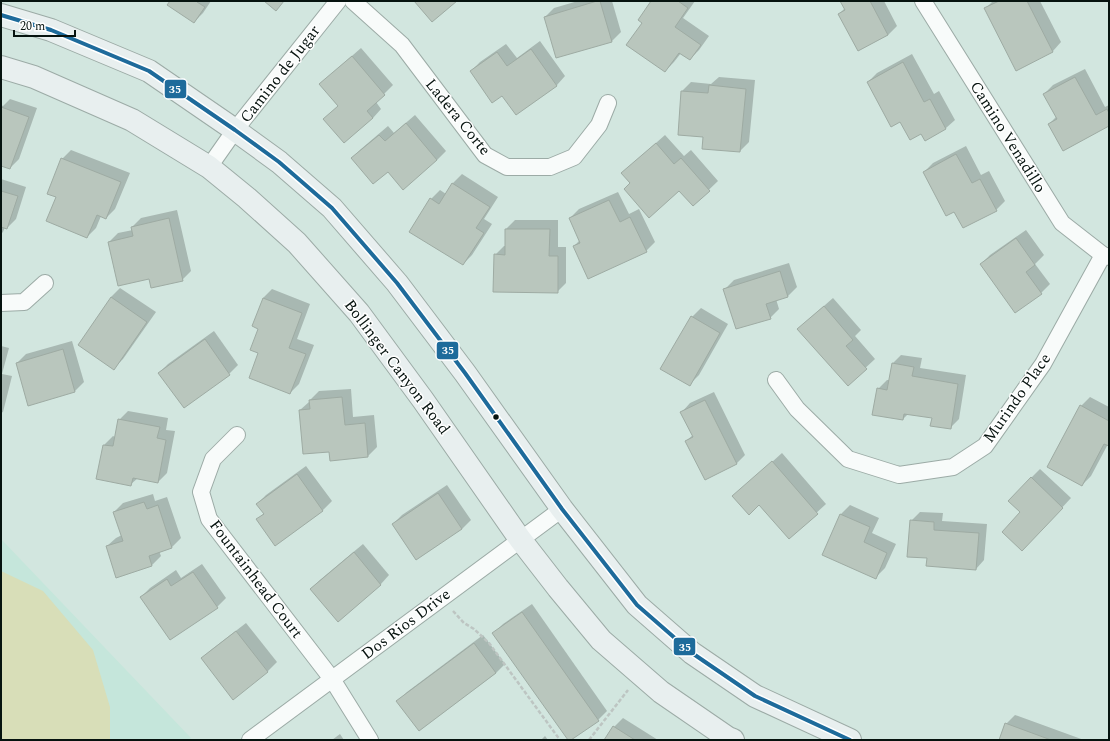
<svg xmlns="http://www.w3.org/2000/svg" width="1110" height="741" font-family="Spectral,serif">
<rect width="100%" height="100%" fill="#d2e6df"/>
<polygon fill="#c5e6db" points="1,539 191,738 188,740 1,740"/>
<polygon fill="#d8deb8" points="1,571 43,591 93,650 110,707 110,740 1,740"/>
<g fill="#0003">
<polygon points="171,1 211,1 203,13 194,22"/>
<polygon points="578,1 612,1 621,32 612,41 557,57 545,17 554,8"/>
<polygon points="652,1 695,1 683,18 709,36 699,50 690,59 681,53 674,62 665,71 643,23"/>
<polygon points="841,1 884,1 897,26 888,35 858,50 839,14 845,8"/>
<polygon points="993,1 1040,1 1061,42 1053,51 985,9"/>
<polygon points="540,41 565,76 557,85 516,114 502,94 471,71 480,62 506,44 517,58"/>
<polygon points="361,48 393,85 376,102 381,109 373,118 324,119 338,106 320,84"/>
<polygon points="912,54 934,94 939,91 955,120 946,128 926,139 922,132 900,121 868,82 877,73"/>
<polygon points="1085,69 1105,107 1109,105 1109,125 1049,124 1057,116 1044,94 1053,85"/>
<polygon points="719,77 755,80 749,142 740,151 704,137 682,91 691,82 711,84"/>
<polygon points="10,99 37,108 19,159 10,168 1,165 1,105 3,106"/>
<polygon points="415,115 446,151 437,160 388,170 352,158 361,149 388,126 394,133"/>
<polygon points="665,135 684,156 691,150 718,181 693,205 679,190 631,183 622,173"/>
<polygon points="966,146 981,175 989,171 1005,201 996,210 955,211 924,172 933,163"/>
<polygon points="71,150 130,173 115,209 106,218 101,216 96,228 87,237 57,197 62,159"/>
<polygon points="462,174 498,197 484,219 492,224 472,255 463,264 431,199 440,190 446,194 453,183"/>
<polygon points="1,179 26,187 16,219 7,228 5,227 3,232 1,234"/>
<polygon points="618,192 629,214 639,209 655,242 646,251 574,246 580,240 570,218 579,209"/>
<polygon points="177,210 191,271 182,280 149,278 109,242 118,233 133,230 132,227 141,218"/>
<polygon points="515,220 558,220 558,247 566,247 566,283 557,292 495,255 504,246 506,246 506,229"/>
<polygon points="1026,230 1044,255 1035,264 1050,284 1041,293 981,264 990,255"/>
<polygon points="789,263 797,287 788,296 776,299 779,309 770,318 725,289 734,280"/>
<polygon points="120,288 156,312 123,359 114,368 111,297"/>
<polygon points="272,289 310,304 297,339 314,345 299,384 290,393 259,353 259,328 253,326 263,298"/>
<polygon points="833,298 861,330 855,336 875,359 848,384 808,320"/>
<polygon points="701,308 728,324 699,375 690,384 692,317"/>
<polygon points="214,331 238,365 229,374 184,407 159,373 168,364"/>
<polygon points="72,341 84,382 75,391 29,404 17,363 26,354"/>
<polygon points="1,346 9,348 2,374 12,376 3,412 1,413"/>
<polygon points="901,355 922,358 920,368 966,375 959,419 950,428 933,417 909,413 903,419 878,389 887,380 890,380 892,364"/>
<polygon points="351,389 353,417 374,415 377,447 368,456 331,460 330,451 300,410 309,402 311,401 310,400 319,391"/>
<polygon points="714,392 745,455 736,464 686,441 693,435 682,412 690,403"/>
<polygon points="1090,397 1109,407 1109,445 1108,444 1091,476 1082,485 1081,406"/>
<polygon points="128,411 168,418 166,430 175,431 167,473 158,482 138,478 131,484 104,445 113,436 115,437 119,420"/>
<polygon points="782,453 826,504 789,538 759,504 743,488"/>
<polygon points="306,466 332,501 323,510 276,544 257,520 264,513 257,504 266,495"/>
<polygon points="1040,469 1071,498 1031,541 1021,512 1031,478"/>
<polygon points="447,485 471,520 462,529 393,524 402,515"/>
<polygon points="153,494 155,501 167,497 181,538 172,547 159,551 161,556 152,565 117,577 107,546 116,538 122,535 114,512 123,503"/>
<polygon points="850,505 879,518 872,533 896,544 885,568 876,577 823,554 841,514"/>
<polygon points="920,512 943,513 942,521 987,524 984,560 976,569 928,557 911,521"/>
<polygon points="363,544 389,575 381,584 338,620 311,589 320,580"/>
<polygon points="202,564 226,598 217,607 141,597 150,588 176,570 181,578"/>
<polygon points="532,604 607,711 598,720 494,633 503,624"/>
<polygon points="246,623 277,662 268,671 233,698 202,658 211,650"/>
<polygon points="483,635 505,664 496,673 419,730 398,701 407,692"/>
<polygon points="1015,715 1084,740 1000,740 1006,724"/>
<polygon points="623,718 658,740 605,740 614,727"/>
<polygon points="340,734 344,740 332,740"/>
<polygon points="545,736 548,740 541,740"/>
</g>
<g fill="#b9c6bd" stroke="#9eaba3">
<polygon points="170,1 197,1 197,2 205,7 194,23 167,5"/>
<polygon points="264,1 284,1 276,11"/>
<polygon points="414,1 457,1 432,22"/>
<polygon points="597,1 600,1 612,42 556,58 544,17"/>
<polygon points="651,1 678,1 688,8 675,27 701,45 690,60 679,53 665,72 626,45 642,23 638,20"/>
<polygon points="840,1 870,1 888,35 858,51 838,14 845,10"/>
<polygon points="999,1 1027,1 1053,52 1016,71 984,8"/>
<polygon points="531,49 557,86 516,115 502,96 492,103 470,71 497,52 507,66"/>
<polygon points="352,56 385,95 367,111 373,118 344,143 323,119 338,106 319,84"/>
<polygon points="903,62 924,102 930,99 946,129 925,141 921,134 910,140 900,122 891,127 867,82"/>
<polygon points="1075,77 1096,115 1107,109 1109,113 1109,126 1063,151 1048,124 1057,119 1043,94"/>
<polygon points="709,85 746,89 740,152 702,149 703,137 678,135 681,91 708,93"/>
<polygon points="1,107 29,117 10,169 1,166"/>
<polygon points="406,123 437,160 403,190 388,172 373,184 351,158 379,135 385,141"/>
<polygon points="656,143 674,164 681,158 710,191 693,206 679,191 649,218 624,189 630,183 621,173"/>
<polygon points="956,154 972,183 980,179 997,211 963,228 954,212 946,216 923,172"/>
<polygon points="61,158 121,182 106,219 97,215 87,238 46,221 56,197 47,194"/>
<polygon points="452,183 490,207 476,228 484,233 463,265 409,232 430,198 439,204"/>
<polygon points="1,191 18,196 7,229 1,227"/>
<polygon points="609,200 620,222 630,217 647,252 588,279 573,246 580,243 569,218"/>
<polygon points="169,218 183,281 151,288 149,279 118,286 108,242 133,236 131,227"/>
<polygon points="505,229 550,229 549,256 558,256 558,293 493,292 494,254 505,255"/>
<polygon points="1016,238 1035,265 1026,272 1042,294 1015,313 980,264"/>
<polygon points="780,271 788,297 766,304 771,319 736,329 723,289"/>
<polygon points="111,297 147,322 114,370 78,345"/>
<polygon points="263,298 302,313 289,348 306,354 290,394 249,378 258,353 250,350 258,329 252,326"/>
<polygon points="824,306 853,340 846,346 867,369 848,386 797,329"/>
<polygon points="691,316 720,333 690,386 660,369"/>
<polygon points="205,339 230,375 184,408 158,373"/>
<polygon points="63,349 75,392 28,406 16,363"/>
<polygon points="892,363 914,367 912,376 958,384 951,429 930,426 932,418 904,414 903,420 872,415 877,388 887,390"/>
<polygon points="342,397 345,425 365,423 368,457 330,461 329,452 303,454 299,410 310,409 309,400"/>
<polygon points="705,400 737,464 705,480 685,441 693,437 680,412"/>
<polygon points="1080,405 1109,421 1109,446 1104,444 1082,486 1047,467"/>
<polygon points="118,419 160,427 157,438 166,440 158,483 133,478 131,486 96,479 103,445 113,446"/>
<polygon points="772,461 818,514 789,539 759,505 749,515 732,496"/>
<polygon points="297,474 323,511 275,546 256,519 264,514 256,504"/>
<polygon points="1031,477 1063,508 1022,551 1002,532 1020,512 1008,501"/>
<polygon points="438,493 462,529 416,560 392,524"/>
<polygon points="144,502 147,509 158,505 172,548 149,556 152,566 116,578 106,546 123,541 113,512"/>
<polygon points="840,514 870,527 864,542 887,553 876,579 822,555"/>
<polygon points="910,520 934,522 934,530 979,533 976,570 926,566 927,558 907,557"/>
<polygon points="354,552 381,585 338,622 310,589"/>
<polygon points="193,572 218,608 170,640 140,597 167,579 171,586"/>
<polygon points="522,612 599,721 571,740 568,740 492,633"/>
<polygon points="236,631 268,672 233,700 201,658"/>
<polygon points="474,643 496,673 419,731 396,701"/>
<polygon points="1005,723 1051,740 999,740"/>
<polygon points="613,726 635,740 604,740"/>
</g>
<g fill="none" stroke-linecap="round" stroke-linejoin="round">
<defs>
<g id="minor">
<polyline points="353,1 402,45 485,155 507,167 550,167 574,157 599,125 608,103"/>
<polyline points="923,1 1062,223 1103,255 1109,257"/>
<polyline points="209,167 235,130 338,1"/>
<polyline points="1,303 24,302 45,283"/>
<polyline points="776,380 797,409 848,459 899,475 953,467 985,446 1043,364 1103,255"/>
<polyline points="237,435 213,459 201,492 209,519 332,679 370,740"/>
<polyline points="250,740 562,509"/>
</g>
<g id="secondary">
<polyline points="1,15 51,30 149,71 235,130 279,162 332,208 397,283 465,373 562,509 637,605 692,653 755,696 850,740"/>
<polyline points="1,67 34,77 132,120 209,167 247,198 297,243 359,313 423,400 520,539 558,588 601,640 661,692 728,738 733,740"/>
</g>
</defs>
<use href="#minor" stroke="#9caba6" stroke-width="18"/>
<use href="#secondary" stroke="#9caba6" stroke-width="24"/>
<g stroke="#bdc5c2" stroke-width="2.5" stroke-dasharray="4 2" stroke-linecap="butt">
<polyline points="453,611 464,623 474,629 489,643 560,740"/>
<polyline points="589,740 628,690"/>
</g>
<use href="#minor" stroke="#f8fbfa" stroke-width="16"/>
<use href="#secondary" stroke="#e8efef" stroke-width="22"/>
<defs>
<polyline id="bus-1" points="1,15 51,30 149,71 235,130 279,162 332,208 397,283 465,373 562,509 637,605 692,653 755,696 850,740"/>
</defs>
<use href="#bus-1" stroke="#fff" stroke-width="7"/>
<use href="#bus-1" stroke="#1e6b9b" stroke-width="4"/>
</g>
<circle fill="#06130f" stroke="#fff" stroke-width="1.5" cx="496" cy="417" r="3.5"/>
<g text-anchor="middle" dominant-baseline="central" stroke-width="3" stroke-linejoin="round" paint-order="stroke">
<g font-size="16" fill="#06130f" stroke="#fff">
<text transform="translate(280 74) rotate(-52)">Camino de Jugar</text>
<text transform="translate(458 117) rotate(51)">Ladera Corte</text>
<text transform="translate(1008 137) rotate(58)">Camino Venadillo</text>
<text transform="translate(397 367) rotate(53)">Bollinger Canyon Road</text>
<text transform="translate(1017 398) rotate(-55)">Murindo Place</text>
<text transform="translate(256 579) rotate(53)">Fountainhead Court</text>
<text transform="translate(406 624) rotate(-37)">Dos Rios Drive</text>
</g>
</g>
<g stroke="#fff" stroke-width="1.5">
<rect x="164" y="79" width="23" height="20" rx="4" fill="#1e6b9b"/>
<rect x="436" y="341" width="23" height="19" rx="4" fill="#1e6b9b"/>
<rect x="673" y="637" width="23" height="19" rx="4" fill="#1e6b9b"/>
</g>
<g font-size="11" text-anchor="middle" font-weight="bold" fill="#fff">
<text x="175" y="93">35</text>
<text x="448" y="354">35</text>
<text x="685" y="651">35</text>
</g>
<rect width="1110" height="741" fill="none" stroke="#06130f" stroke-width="4"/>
<path d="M14 30v6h61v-6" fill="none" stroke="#06130f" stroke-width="2"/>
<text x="20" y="30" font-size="12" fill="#06130f" stroke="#ffffff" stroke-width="3" paint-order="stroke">20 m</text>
</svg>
